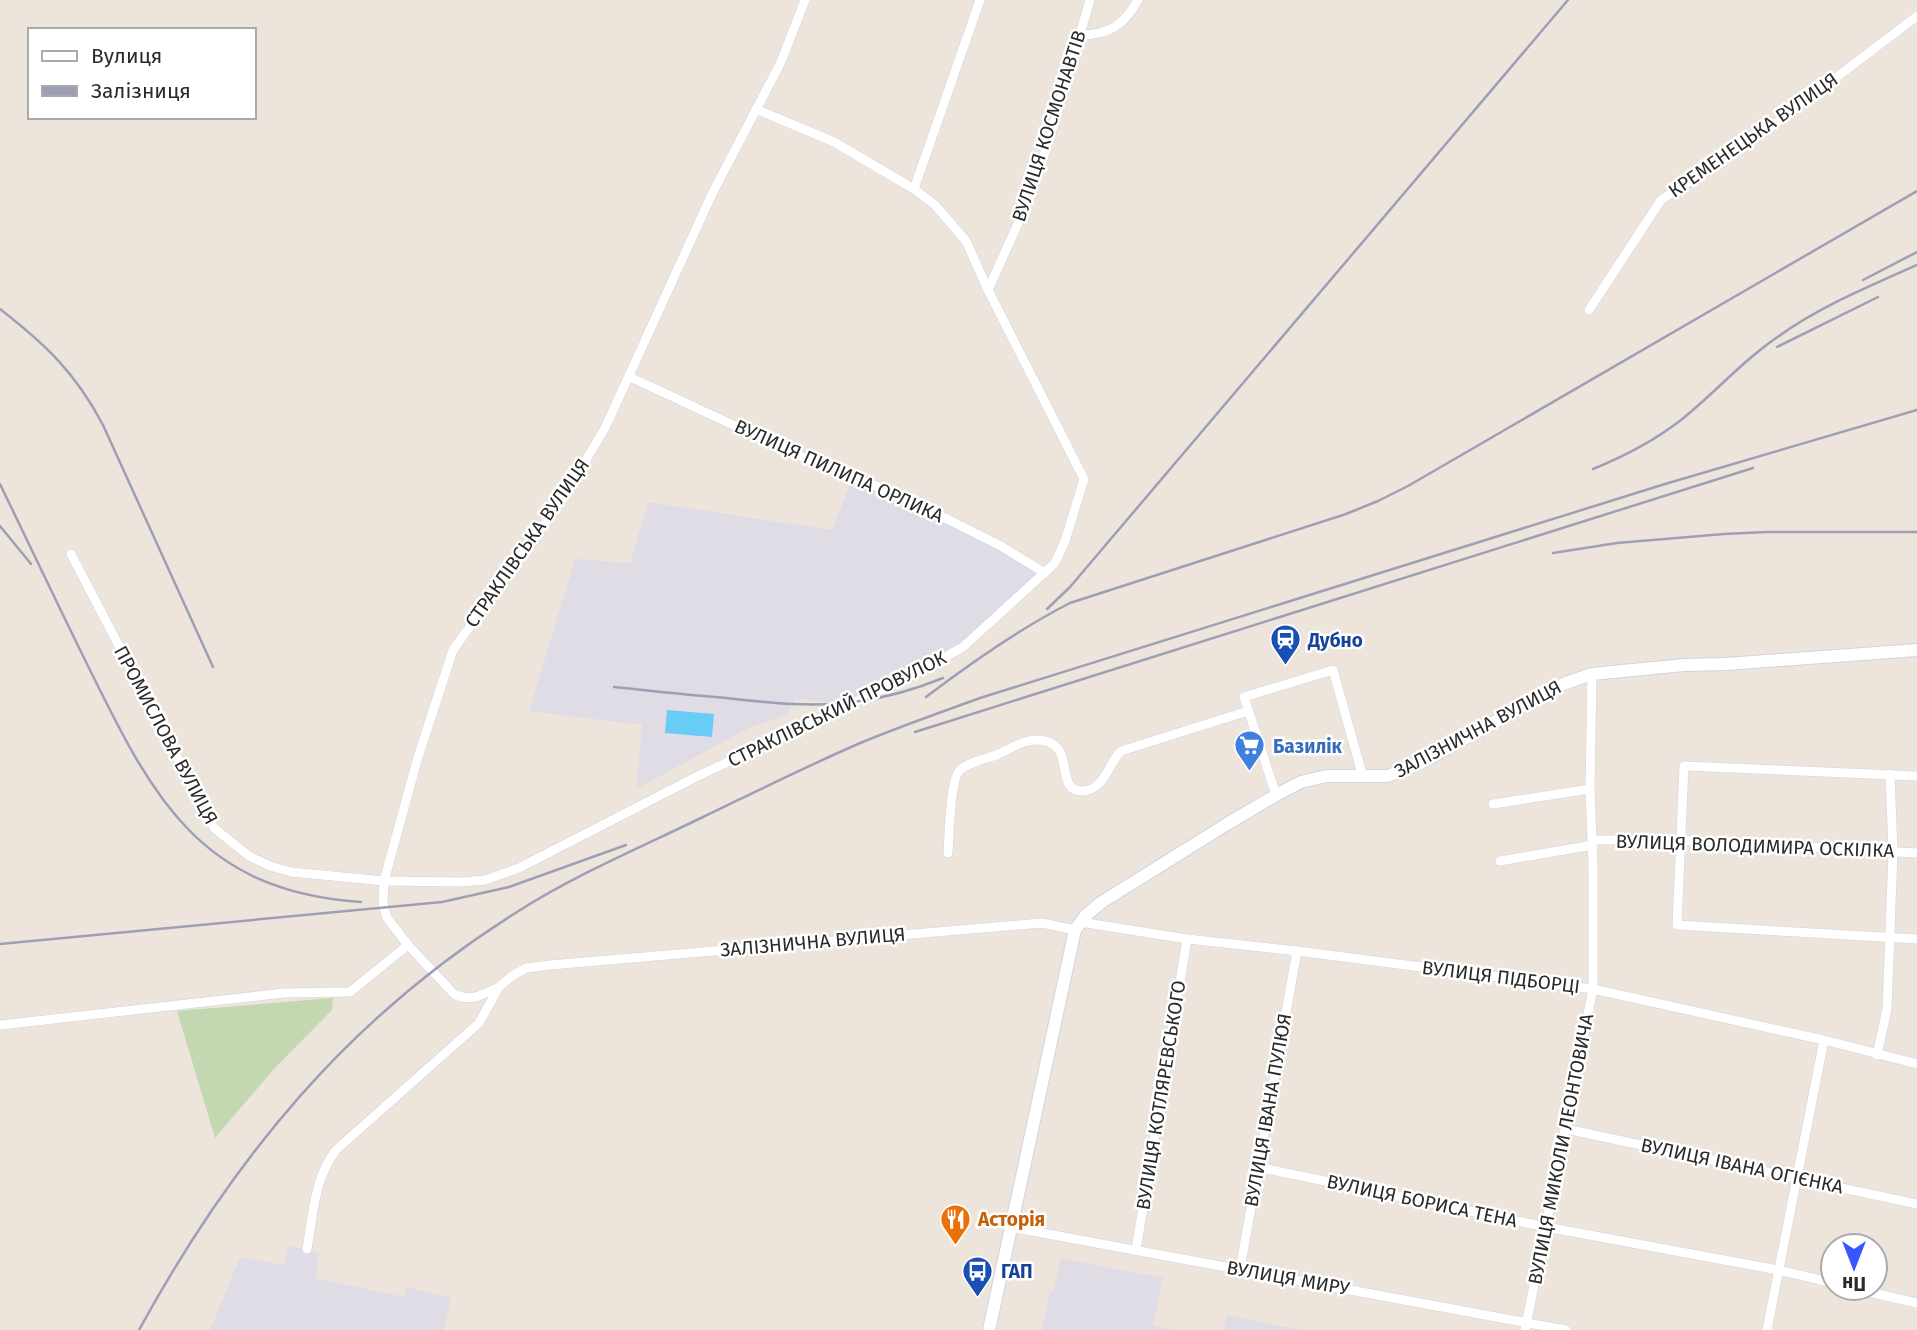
<svg xmlns="http://www.w3.org/2000/svg" width="1917" height="1330" font-family="'Fira Sans',sans-serif">
<rect width="100%" height="100%" fill="#ede5db"/>
<g fill="#dfdce5">
<polygon points="853,477 901,496 1045,573 963,647 852,704 795,699 794,704 785,715 749,728 636,789 642,725 529,711 575,559 630,563 648,502 832,530"/>
<polygon points="288,1246 319,1252 316,1278 404,1297 406,1287 451,1298 444,1330 210,1330 240,1257 284,1265"/>
<polygon points="1060,1258 1163,1278 1153,1326 1173,1330 1042,1330 1050,1291 1054,1291"/>
<polygon points="1227,1315 1301,1330 1224,1330"/>
</g>
<polygon fill="#c3d8b1" points="333,998 332,1010 272,1071 215,1138 177,1011"/>
<polygon fill="#67ccf6" points="667,710 714,714 712,737 665,733"/>
<g fill="none" stroke-linecap="round" stroke-linejoin="round">
<defs>
<g id="street">
<path d="M 1080,35 C 1109,35 1124,25 1138,0"/>
<polyline points="914,189 980,0"/>
<polyline points="988,290 1029,199 1050,137 1090,0"/>
<polyline points="1589,310 1661,200 1767,130 1917,16"/>
<polyline points="630,377 804,458 901,496 1001,546 1045,573"/>
<polyline points="71,554 214,828 249,856 270,866 291,872 384,881 462,882 485,880 519,868 698,776 911,676 963,647 1055,563 1065,541 1084,479 988,290 966,241 935,205 914,189 834,142 756,109"/>
<polyline points="1917,776 1684,766 1677,925 1917,939"/>
<polyline points="1276,795 1244,697 1333,670 1363,777"/>
<polyline points="1493,804 1590,789"/>
<polyline points="1593,840 1680,840 1917,853"/>
<path d="M 948,853 C 949,837 950,779 960,770 C 970,761 987,759 999,754 C 1013,747 1028,737 1045,741 C 1075,747 1055,792 1082,791 C 1105,790 1108,764 1121,751 L 1248,711"/>
<polyline points="1500,861 1593,845"/>
<polyline points="1080,922 1187,939 1297,951 1593,989 1824,1040 1917,1064"/>
<path d="M 499,987 C 484,994 470,1003 454,994 L 408,945 L 387,918 L 383,903 L 384,881 L 418,757 L 453,650 L 564,497 L 605,428 L 713,192 L 781,62 L 805,0"/>
<polyline points="0,1025 284,993 350,992 408,945"/>
<polyline points="1877,1055 1887,1009 1893,852 1890,774"/>
<polyline points="1566,1129 1917,1204"/>
<polyline points="1257,1167 1546,1227 1778,1270 1833,1283"/>
<polyline points="1010,1227 1566,1330"/>
<path d="M 307,1249 C 313,1215 314,1179 336,1150 L 479,1023 L 499,987 L 512,976 L 526,968 L 550,965 L 1042,923 L 1075,930"/>
<polyline points="1136,1250 1187,939"/>
<polyline points="1240,1269 1297,951"/>
<polyline points="1853,1288 1917,1303"/>
<polyline points="1525,1330 1593,989 1593,866 1590,789 1592,674"/>
<polyline points="1767,1330 1824,1040"/>
</g>
<polyline id="secondary" points="989,1330 1075,930 1086,915 1102,902 1227,824 1276,795 1301,782 1326,776 1388,776 1417,765 1563,684 1592,674 1684,665 1726,664 1917,650"/>
</defs>
<use href="#street" stroke="#d0d3e4" stroke-width="10"/>
<use href="#secondary" stroke="#d0d3e4" stroke-width="14"/>
<use href="#street" stroke="#fff" stroke-width="9"/>
<use href="#secondary" stroke="#fff" stroke-width="12"/>
<g stroke="#9da0b5" stroke-width="2.5">
<polyline points="1863,280 1917,252"/>
<path d="M 0,309 C 46,345 75,372 103,425 L 213,667"/>
<polyline points="1777,347 1878,297"/>
<path d="M 1593,469 C 1625,456 1654,441 1681,420 C 1715,393 1743,360 1779,336 C 1821,306 1870,286 1917,265"/>
<path d="M 0,484 C 29,544 57,603 86,662 C 151,794 197,891 361,902"/>
<polyline points="0,526 31,564"/>
<polyline points="1553,553 1617,543 1724,534 1767,532 1917,532"/>
<polyline points="1047,609 1070,587 1568,0"/>
<path d="M 614,687 C 651,691 689,695 726,698 C 770,703 816,708 860,701 C 889,697 916,689 943,678"/>
<path d="M 926,697 C 972,662 1019,629 1070,603 L 1346,514 L 1378,501 L 1408,486 L 1917,191"/>
<polyline points="915,732 1753,468"/>
<polyline points="0,944 442,902 509,887 626,845"/>
<path d="M 139,1330 C 233,1158 349,1017 517,912 C 575,875 639,848 701,818 C 753,793 805,767 858,744 C 898,727 939,713 980,698 L 1665,484 L 1917,410"/>
</g>
</g>
<defs>
<symbol id="station-pin" viewBox="-11 -11 22 30"><path d="M0 17L-7.5 6A9.5 9.5 0 1 1 7.5 6Z" fill="#1a4fb4" stroke="#fff"/><path d="M-3-6H3Q5-6 5-4V2Q5 4 3 4L4.5 6H3L1.5 4h-3L-3 6H-4.5L-3 4Q-5 4-5 2V-4Q-5-6-3-6ZM-3.5-4v3h7v-3ZM-3.5 1v1.5H-2V1ZM2 1v1.5H3.5V1Z" fill="#fff"/></symbol>
<symbol id="supermarket-pin" viewBox="-11 -11 22 30"><path d="M0 17L-7.5 6A9.5 9.5 0 1 1 7.5 6Z" fill="#3f7fe0" stroke="#fff"/><path d="M-6-5.5h2.5l.6 2H6L4.5 2H-2.5L-4.4-4H-6ZM-1.5 3.2a1.3 1.3 0 1 0 .1 0ZM3 3.2a1.3 1.3 0 1 0 .1 0Z" fill="#fff"/></symbol>
<symbol id="restaurant-pin" viewBox="-11 -11 22 30"><path d="M0 17L-7.5 6A9.5 9.5 0 1 1 7.5 6Z" fill="#e8710a" stroke="#fff"/><path d="M-5-6h1v4h1v-4h1v4h1v-4h1v5L-1.5 .5V6h-2V.5L-5-1ZM5-6V6H3V1.5H1.5Q1.5-4 5-6Z" fill="#fff"/></symbol>
<symbol id="bus-pin" viewBox="-11 -11 22 30"><path d="M0 17L-7.5 6A9.5 9.5 0 1 1 7.5 6Z" fill="#1a4fb4" stroke="#fff"/><path d="M-5-6H5V4H4V6H2V4H-2V6H-4V4H-5ZM-3.5-4V0h7V-4ZM-3.5 1.2v1.5H-2V1.2ZM2 1.2v1.5H3.5V1.2Z" fill="#fff"/></symbol>
</defs>
<g fill-rule="evenodd">
<use href="#station-pin" x="1268" y="622" width="35" height="47"/>
<use href="#supermarket-pin" x="1232" y="728" width="35" height="47"/>
<use href="#restaurant-pin" x="938" y="1202" width="35" height="47"/>
<use href="#bus-pin" x="960" y="1254" width="35" height="47"/>
</g>
<g text-anchor="middle" dominant-baseline="central" stroke-width="5" stroke-linejoin="round" paint-order="stroke">
<g font-size="19" fill="#2a2a2a" stroke="#fff">
<text transform="translate(1049 126) rotate(-72)">ВУЛИЦЯ КОСМОНАВТІВ</text>
<text transform="translate(1753 135) rotate(-35)">КРЕМЕНЕЦЬКА ВУЛИЦЯ</text>
<text transform="translate(839 471) rotate(24)">ВУЛИЦЯ ПИЛИПА ОРЛИКА</text>
<text transform="translate(527 543) rotate(-55)">СТРАКЛІВСЬКА ВУЛИЦЯ</text>
<text transform="translate(837 709) rotate(-26)">СТРАКЛІВСЬКИЙ ПРОВУЛОК</text>
<text transform="translate(1478 729) rotate(-28)">ЗАЛІЗНИЧНА ВУЛИЦЯ</text>
<text transform="translate(166 735) rotate(62)">ПРОМИСЛОВА ВУЛИЦЯ</text>
<text transform="translate(1755 846) rotate(2)">ВУЛИЦЯ ВОЛОДИМИРА ОСКІЛКА</text>
<text transform="translate(813 942) rotate(-5)">ЗАЛІЗНИЧНА ВУЛИЦЯ</text>
<text transform="translate(1501 977) rotate(7)">ВУЛИЦЯ ПІДБОРЦІ</text>
<text transform="translate(1161 1095) rotate(-81)">ВУЛИЦЯ КОТЛЯРЕВСЬКОГО</text>
<text transform="translate(1268 1110) rotate(-80)">ВУЛИЦЯ ІВАНА ПУЛЮЯ</text>
<text transform="translate(1561 1149) rotate(-79)">ВУЛИЦЯ МИКОЛИ ЛЕОНТОВИЧА</text>
<text transform="translate(1742 1166) rotate(12)">ВУЛИЦЯ ІВАНА ОГІЄНКА</text>
<text transform="translate(1422 1201) rotate(12)">ВУЛИЦЯ БОРИСА ТЕНА</text>
<text transform="translate(1288 1278) rotate(10)">ВУЛИЦЯ МИРУ</text>
</g>
<g font-size="19" font-weight="bold" fill="#164399" stroke="#fff" text-anchor="start">
<text x="1308" y="640">Дубно</text>
<text x="1001" y="1271">ГАП</text>
</g>
<g font-size="19" font-weight="bold" fill="#366cbe" stroke="#fff" text-anchor="start">
<text x="1273" y="746">Базилік</text>
</g>
<g font-size="19" font-weight="bold" fill="#c56008" stroke="#fff" text-anchor="start">
<text x="978" y="1219">Асторія</text>
</g>
</g>
<rect x="28" y="28" width="228" height="91" fill="#ffffff" stroke="#aaaaaa" stroke-width="2"/>
<rect x="42" y="51" width="35" height="10" fill="#ffffff" stroke="#aaaaaa" stroke-width="2"/>
<text x="91" y="63" font-size="21" fill="#2a2a2a">Вулиця</text>
<rect x="42" y="86" width="35" height="10" fill="#9da0b5" stroke="#aaaaaa" stroke-width="2"/>
<text x="91" y="98" font-size="21" fill="#2a2a2a">Залізниця</text>
<g transform="translate(1854 1267) rotate(180)"><circle r="33" fill="#ffffff" stroke="#aaaaaa" stroke-width="2"/>
<path d="M0-5L12 26L0 18L-12 26Z" fill="#3657ff"/>
<text y="-10" font-size="19" font-weight="bold" text-anchor="middle" fill="#2a2a2a">Пн</text>
</g>
</svg>
